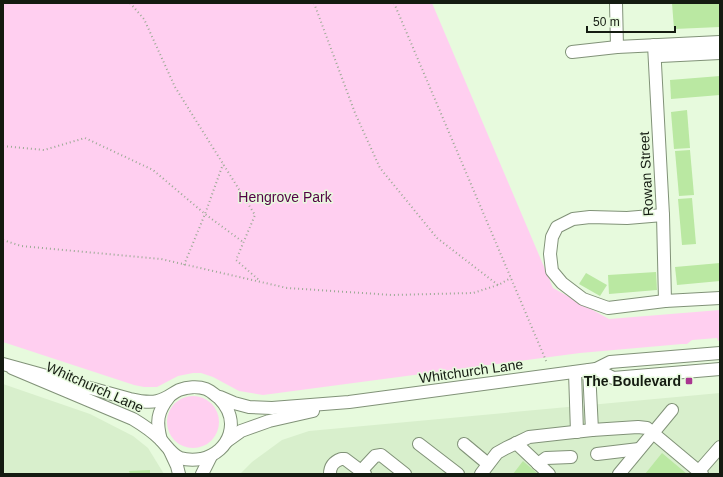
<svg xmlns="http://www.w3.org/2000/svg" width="723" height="477" font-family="Arial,sans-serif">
<rect width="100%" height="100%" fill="#e7fadd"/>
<g fill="#d8efcc">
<polygon points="3,384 90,414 133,436 148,448 164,474 3,474"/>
<polygon points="720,393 720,474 240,474 252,462 282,440 309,431"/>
</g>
<g fill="#ffcff0">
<polygon points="3,3 432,3 553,288 609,319 720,310 720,340 718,341 717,338 692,340 687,344 682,344 580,353 263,395 239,391 213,377 201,373 193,373 178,376 157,387 144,387 134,385 3,342"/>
<circle cx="193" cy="422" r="26"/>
</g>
<g fill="#bae8a2">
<polygon points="672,3 720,3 720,27 674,29"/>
<polygon points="720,76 720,95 671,99 670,80"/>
<polygon points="687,110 690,148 674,149 671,112"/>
<polygon points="690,150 694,195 679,196 675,151"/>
<polygon points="692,198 696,244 682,245 678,199"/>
<polygon points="720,263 720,281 677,285 675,267"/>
<polygon points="656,272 657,290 609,294 608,275"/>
<polygon points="586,273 607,285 600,296 579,284"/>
<polygon points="662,453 687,474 645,474"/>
<polygon points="523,461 538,474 513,474"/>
<polygon points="150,470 150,474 130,474 129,471"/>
</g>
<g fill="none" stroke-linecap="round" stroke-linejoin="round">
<defs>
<g id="minor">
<polyline points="616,3 617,47"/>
<polyline points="654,45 663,215 665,301"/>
<polyline points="572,52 617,47 720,42"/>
<polyline points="660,56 720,53"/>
<polyline points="663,215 627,218 590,217 573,219 557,227 552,237 550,254 552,271 562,283 583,299 608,308 665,301 720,298"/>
<path d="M 3,364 L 130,399 C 139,401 148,403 157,401 C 167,399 171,394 179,390 C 187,387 198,386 206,389 C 211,391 215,395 219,398 C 241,420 231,452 201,459 C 194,460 187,460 180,458 C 171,454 167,446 160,439 C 152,431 143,425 133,419 L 12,368"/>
<polyline points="596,369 613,378 720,369"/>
<polyline points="589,370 592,430"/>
<polyline points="575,372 577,432"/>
<polyline points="220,397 234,403 249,407 272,408 349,402 596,369 610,362 720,353"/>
<path d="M 161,440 C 156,422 157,412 169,397"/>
<polyline points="227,441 241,431 269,421 313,411"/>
<polyline points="516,443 549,474"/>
<polyline points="419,444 458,474"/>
<polyline points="464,444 488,464"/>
<polyline points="170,451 177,466 179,474"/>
<polyline points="597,454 639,449"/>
<polyline points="538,464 546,458 571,457"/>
<polyline points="361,471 375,456 381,455 405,474"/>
<polyline points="699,471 720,447"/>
<polyline points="202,474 211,456"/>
<path d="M 330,474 C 330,466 333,462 341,459 L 345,459 L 365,474"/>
<polyline points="481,474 497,453 506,448 529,437 592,430 638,427 647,428 702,474"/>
<polyline points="619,474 672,410"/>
</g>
</defs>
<use href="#minor" stroke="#819278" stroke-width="14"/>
<g stroke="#9baa94" stroke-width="2" stroke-dasharray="1 3" stroke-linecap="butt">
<polyline points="130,3 144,19 175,87 255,215 236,260 260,281"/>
<polyline points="314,3 355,113 380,168 437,238 498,285"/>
<polyline points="394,3 547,363"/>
<polyline points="3,146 44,150 85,138 153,170 205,214 243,242"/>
<polyline points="3,240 21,246 161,259 287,288 392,295 473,293 498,285 511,278"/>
<polyline points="184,265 205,214 223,164"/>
</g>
<use href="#minor" stroke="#fff" stroke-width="12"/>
</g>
<rect fill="#a93690" stroke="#e7fadd" stroke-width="1.5" x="685" y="377" width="8" height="8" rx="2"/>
<g text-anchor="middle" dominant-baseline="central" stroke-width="3" stroke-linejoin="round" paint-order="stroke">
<g font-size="14" fill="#141b11" stroke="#e7fadd">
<text transform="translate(646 174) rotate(-93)">Rowan Street</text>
<text transform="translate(471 371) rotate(-8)">Whitchurch Lane</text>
<text transform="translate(95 387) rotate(24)">Whitchurch Lane</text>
</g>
<g font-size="14" fill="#540046" stroke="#e7fadd">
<text x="285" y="197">Hengrove Park</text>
</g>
<g font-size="14" font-weight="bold" fill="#141b11" stroke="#e7fadd" text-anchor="end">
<text x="681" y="381">The Boulevard</text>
</g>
</g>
<rect width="723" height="477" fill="none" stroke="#141b11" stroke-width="8"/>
<path d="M587 26v6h88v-6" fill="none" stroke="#141b11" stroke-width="2"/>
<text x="593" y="26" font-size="12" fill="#141b11" stroke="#e7fadd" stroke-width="3" paint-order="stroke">50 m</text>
</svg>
